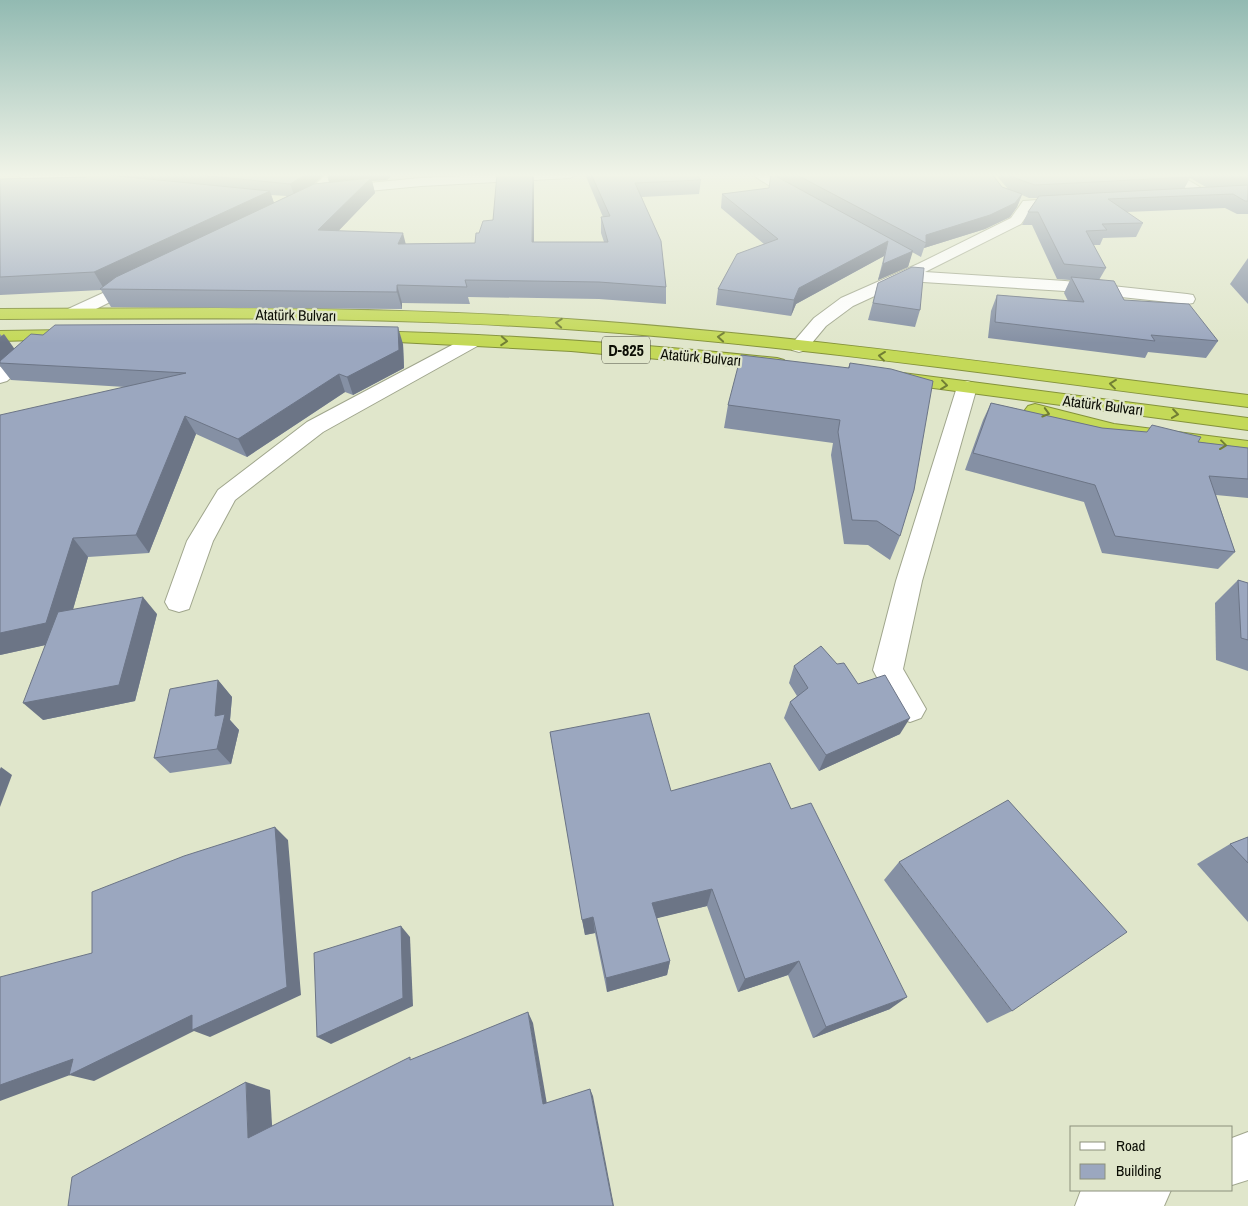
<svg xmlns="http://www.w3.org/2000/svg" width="1248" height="1206" font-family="'Archivo Narrow',sans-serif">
<rect width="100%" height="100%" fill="#e0e6cb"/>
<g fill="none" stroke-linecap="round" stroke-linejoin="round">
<defs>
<g id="minor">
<path d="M 16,174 C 30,173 99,172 107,181 L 101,185 L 22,178 Z"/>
<path d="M 326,174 L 338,174 C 329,187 308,211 290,207 L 288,204 L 290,201 L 310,190 Z"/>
<polygon points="507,174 576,174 570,178 421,186 337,194 331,190 337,186 421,178"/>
<polygon points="751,174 765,174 809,200 807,203 797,203"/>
<polygon points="1164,174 1178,174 1213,195 1206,199 1201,198"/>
<polygon points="1070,198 1077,202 1075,205 1032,208 1021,224 925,272 1065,281 1187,294 1193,295 1195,299 1193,303 1187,304 1065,291 907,281 853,306 826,326 806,350 799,352 792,350 790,346 814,318 841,298 918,264 1011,218 1023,201"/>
<polygon points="140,276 146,278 148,281 146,284 80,317 74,318 68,317 65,313 68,309"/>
<polygon points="475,335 481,336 484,340 481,344 323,432 235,500 213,541 189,609 179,612 169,609 165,602 187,541 218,490 307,422 469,336"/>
<polygon points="33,343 40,345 42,349 40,353 7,381 0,383 0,367 26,345"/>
<polygon points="967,381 974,383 977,387 922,581 903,669 926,709 921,718 910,722 899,718 873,670 896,581 957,387 960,383"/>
<polygon points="1248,1132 1248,1180 1232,1185 1232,1138"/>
<polygon points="1081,1190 1171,1190 1164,1206 1075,1206"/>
</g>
<g id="highway">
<path d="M 217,308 C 339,309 460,311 581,320 C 804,336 1026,368 1248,395 L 1248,407 C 1025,379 803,346 579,330 C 386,316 193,318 0,319 L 0,309 Z"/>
<polygon points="68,330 74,331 77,335 74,339 0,341 0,331"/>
<path d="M 364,331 C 502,334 640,344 777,358 L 784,360 L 787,364 L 784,368 L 777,370 L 571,351 L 358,340 L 355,336 L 358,332 Z"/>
<polygon points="895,372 1248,418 1248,430 888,382 885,378 888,374"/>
<polygon points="1035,404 1114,424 1248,441 1248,455 1114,436 1028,414 1025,410 1028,406"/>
</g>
</defs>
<use href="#minor" stroke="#a0a68d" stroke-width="2"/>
<use href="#highway" stroke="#84923b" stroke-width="2"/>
<use href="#minor" fill="#fff" fill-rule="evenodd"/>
<use href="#highway" fill="#c4d958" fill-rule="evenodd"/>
</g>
<g fill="#8590a4" fill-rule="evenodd">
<path d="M 86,174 L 324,174 L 314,184 L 329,182 L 327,174 L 393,174 L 387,180 L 372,181 L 375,193 L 338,231 L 406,244 L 475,243 L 479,233 L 534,182 L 534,242 L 604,242 L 601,233 L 601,217 L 603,217 L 585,174 L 696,174 L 701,180 L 699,194 L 642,197 L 666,287 L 666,304 L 599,299 L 468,297 L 470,304 L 402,303 L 402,309 L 111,307 L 101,290 L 0,295 L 0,179 L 87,177 ZM 271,195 L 287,196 L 274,203 Z"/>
<path d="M 771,174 L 992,174 L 1002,187 L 1008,189 L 995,174 L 1248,174 L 1248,214 L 1237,214 L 1225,208 L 1126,212 L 1143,223 L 1136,237 L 1103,238 L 1100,245 L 1093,245 L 1106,268 L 1099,280 L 1124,300 L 1218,341 L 1206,358 L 1148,352 L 1145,358 L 988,338 L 991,311 L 997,295 L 1068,301 L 1064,293 L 1070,280 L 1057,279 L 1032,225 L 1022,225 L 1028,212 L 1038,198 L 1029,198 L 1022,195 L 1017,207 L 1010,217 L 985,229 L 924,248 L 921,257 L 912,252 L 908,267 L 878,280 L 884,256 L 796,304 L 791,316 L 716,305 L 718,289 L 764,244 L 721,208 L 722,194 L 769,188 ZM 1190,178 L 1206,187 L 1184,189 Z"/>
<polygon points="1248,258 1248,304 1230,284"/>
<polygon points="878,283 920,310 915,327 868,320"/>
<polygon points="0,334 14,349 403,344 404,368 353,395 345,392 247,457 196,434 149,553 88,557 73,609 157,614 135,701 43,720 45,645 0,655 125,387 11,380 0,366"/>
<polygon points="850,363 900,536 890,560 868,545 844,544 831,455 833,443 724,428 728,405 848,368"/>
<polygon points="991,403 1102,428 1198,442 1248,448 1248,498 1216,495 1235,552 1218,569 1102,553 1084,502 965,470 983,420"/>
<polygon points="1238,580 1248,583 1248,671 1216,660 1215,603"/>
<polygon points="837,664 858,684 900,734 819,771 784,718 790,702 797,696 789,683 794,666"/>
<polygon points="218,680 232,697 230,720 239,730 231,764 170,773 154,758"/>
<polygon points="550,732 671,791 791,809 890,1009 813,1038 788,975 738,992 707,906 656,918 670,961 667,975 607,992 595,933 585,935"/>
<polygon points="1248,837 1248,922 1197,864 1230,844"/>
<polygon points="899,862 1012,1011 987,1023 884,880"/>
</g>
<g fill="#6c7586">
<polygon points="307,174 324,174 309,189 295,197 290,184"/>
<polygon points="327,174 393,174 387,180 372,181 375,193 324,246 318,230 330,186"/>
<polygon points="533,174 534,182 534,259 532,242"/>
<polygon points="270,191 275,206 104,289 94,272"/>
<polygon points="1022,194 1017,207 1010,217 985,229 924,248 926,243 926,235"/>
<polygon points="403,233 407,249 398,244"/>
<polygon points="888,241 884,256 796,304 791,316 794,300 799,288"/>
<polygon points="913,251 908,267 878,280 883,264"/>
<polygon points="397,285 402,303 402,309 397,292"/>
<polygon points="398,327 403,344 404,368 353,395 347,377"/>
<polygon points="4,334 16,351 0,363 0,337"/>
<polygon points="339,374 345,392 247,457 238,439"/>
<polygon points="185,416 196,434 149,553 136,535"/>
<polygon points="73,538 88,557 64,641 0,655 0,633"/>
<polygon points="143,597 157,614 135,701 43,720 23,703"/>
<polygon points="218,680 232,697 230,720 239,730 231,764 217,749 215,716"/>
<polygon points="910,718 900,734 819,771 826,755"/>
<polygon points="1,767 12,775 0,807 0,769"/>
<polygon points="275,827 288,840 301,995 210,1037 194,1031 94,1081 69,1075 70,1075 0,1101 0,1085"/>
<polygon points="712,889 707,906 650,920 652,903"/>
<polygon points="593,917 595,933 585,935 582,920"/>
<polygon points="401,926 410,937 413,1006 331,1044 317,1037"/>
<polygon points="670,961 667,975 607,992 606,978"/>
<polygon points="799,961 788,975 738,992 745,979"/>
<polygon points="907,997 890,1009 813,1038 826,1027"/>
<polygon points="528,1012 533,1023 548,1110 543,1104"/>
<polygon points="246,1082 270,1090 273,1141 248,1138"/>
<polygon points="590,1089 593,1096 614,1206 613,1206"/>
</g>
<g fill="#9ba7bf" stroke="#6c7586">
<polygon points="86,174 98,174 270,191 94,272 0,277 0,179 87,177"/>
<polygon points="189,174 307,174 290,184"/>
<polygon points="497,174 533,174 532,242 608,242 601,217 610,216 591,174 696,174 701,180 635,183 661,241 666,287 599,282 465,280 467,287 397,285 397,292 100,289 116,277 314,184 371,178 318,230 403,233 398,244 475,243 476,233 479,233 483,221 493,220"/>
<polygon points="771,174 772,174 913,251 883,264 888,241 799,288 794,300 718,289 737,254 778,239 722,194 769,188"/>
<polygon points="795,174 992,174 1002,187 1022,194 1015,203 990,215 926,235 926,243"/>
<polygon points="1011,174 1186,174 1191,177 1035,185 1015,178"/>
<polygon points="1212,174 1248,174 1215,175"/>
<polygon points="1248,185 1248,201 1245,201 1233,194 1108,199 1143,223 1102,224 1107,230 1086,231 1106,268 1064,264 1038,212 1028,212 1039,196"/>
<polygon points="912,267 924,268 920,310 873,303 878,283"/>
<polygon points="1071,277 1114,281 1124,300 1189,304 1218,341 1151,335 1155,341 995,322 997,295 1084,302"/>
<polygon points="256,324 398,327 399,350 347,377 339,374 238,439 185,416 136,535 73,538 46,623 0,633 0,415 186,373 0,363 0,361 31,334 43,335 55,325"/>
<polygon points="741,355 849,368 850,363 891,369 933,381 914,490 900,536 877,521 852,520 838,432 840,420 728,405"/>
<polygon points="991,403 1102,428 1147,432 1152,425 1201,437 1198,442 1248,448 1248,479 1209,476 1235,552 1115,536 1095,485 973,453"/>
<polygon points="1238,580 1248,583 1248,640 1241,638"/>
<polygon points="143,597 119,685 23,703 58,612"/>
<polygon points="821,646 837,664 844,663 858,684 885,675 910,718 826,755 790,702 808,688 794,666"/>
<polygon points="218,680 215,716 225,714 217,749 154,758 170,689"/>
<polygon points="649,713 671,791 770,763 791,809 811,803 907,997 826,1027 799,961 745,979 712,889 652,903 670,961 606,978 593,917 582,920 550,732"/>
<polygon points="1008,800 1127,932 1012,1011 899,862"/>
<polygon points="275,827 287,987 192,1030 192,1015 69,1075 73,1059 0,1085 0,977 92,953 92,892 184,856"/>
<polygon points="1248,837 1248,863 1230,844"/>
<polygon points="401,926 403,998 317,1037 314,953"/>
<polygon points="528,1012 543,1104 590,1089 613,1206 68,1206 72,1177 246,1082 248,1138 410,1057 410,1060"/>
</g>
<defs><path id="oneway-chevron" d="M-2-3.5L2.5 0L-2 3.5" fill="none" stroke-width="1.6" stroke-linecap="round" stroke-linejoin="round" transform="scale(1.25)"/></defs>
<g stroke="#717e33">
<use href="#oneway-chevron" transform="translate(559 323) rotate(-176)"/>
<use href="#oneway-chevron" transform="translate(721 337) rotate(-175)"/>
<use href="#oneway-chevron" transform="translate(504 341) rotate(4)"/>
<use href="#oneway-chevron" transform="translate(882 356) rotate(-173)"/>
<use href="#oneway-chevron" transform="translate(1113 384) rotate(-173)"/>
<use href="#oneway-chevron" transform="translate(944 385) rotate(7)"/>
<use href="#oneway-chevron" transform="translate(1046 413) rotate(16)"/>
<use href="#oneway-chevron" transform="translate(1175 414) rotate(8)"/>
<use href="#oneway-chevron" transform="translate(1223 445) rotate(7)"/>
</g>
<linearGradient id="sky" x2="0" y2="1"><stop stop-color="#92bab2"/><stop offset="0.51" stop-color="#f1f4e8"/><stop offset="1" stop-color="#f1f4e8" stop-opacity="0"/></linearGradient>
<rect width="1248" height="343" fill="url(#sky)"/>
<g text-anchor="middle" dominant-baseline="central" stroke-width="4.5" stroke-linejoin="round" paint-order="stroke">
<g font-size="15" fill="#0c0e05" stroke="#e0e6cb">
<text transform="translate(296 315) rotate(1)">Atatürk Bulvarı</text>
<text transform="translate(701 357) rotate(5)">Atatürk Bulvarı</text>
<text transform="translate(1103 405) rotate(7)">Atatürk Bulvarı</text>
</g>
<rect fill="#e0e6cb" stroke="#4c4f40" stroke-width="1" x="602" y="336.5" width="48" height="27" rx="4"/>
<g font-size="16" font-weight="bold" fill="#0c0e05">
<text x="626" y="350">D-825</text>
</g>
</g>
<rect x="1070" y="1126" width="162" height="65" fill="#e0e6cb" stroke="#8b907c"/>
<rect x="1080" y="1142" width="25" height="8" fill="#ffffff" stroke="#8b907c"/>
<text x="1116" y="1151" font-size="15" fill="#0c0e05">Road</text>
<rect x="1080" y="1164" width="25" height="15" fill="#9ba7bf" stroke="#8b907c"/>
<text x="1116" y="1176" font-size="15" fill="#0c0e05">Building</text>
</svg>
